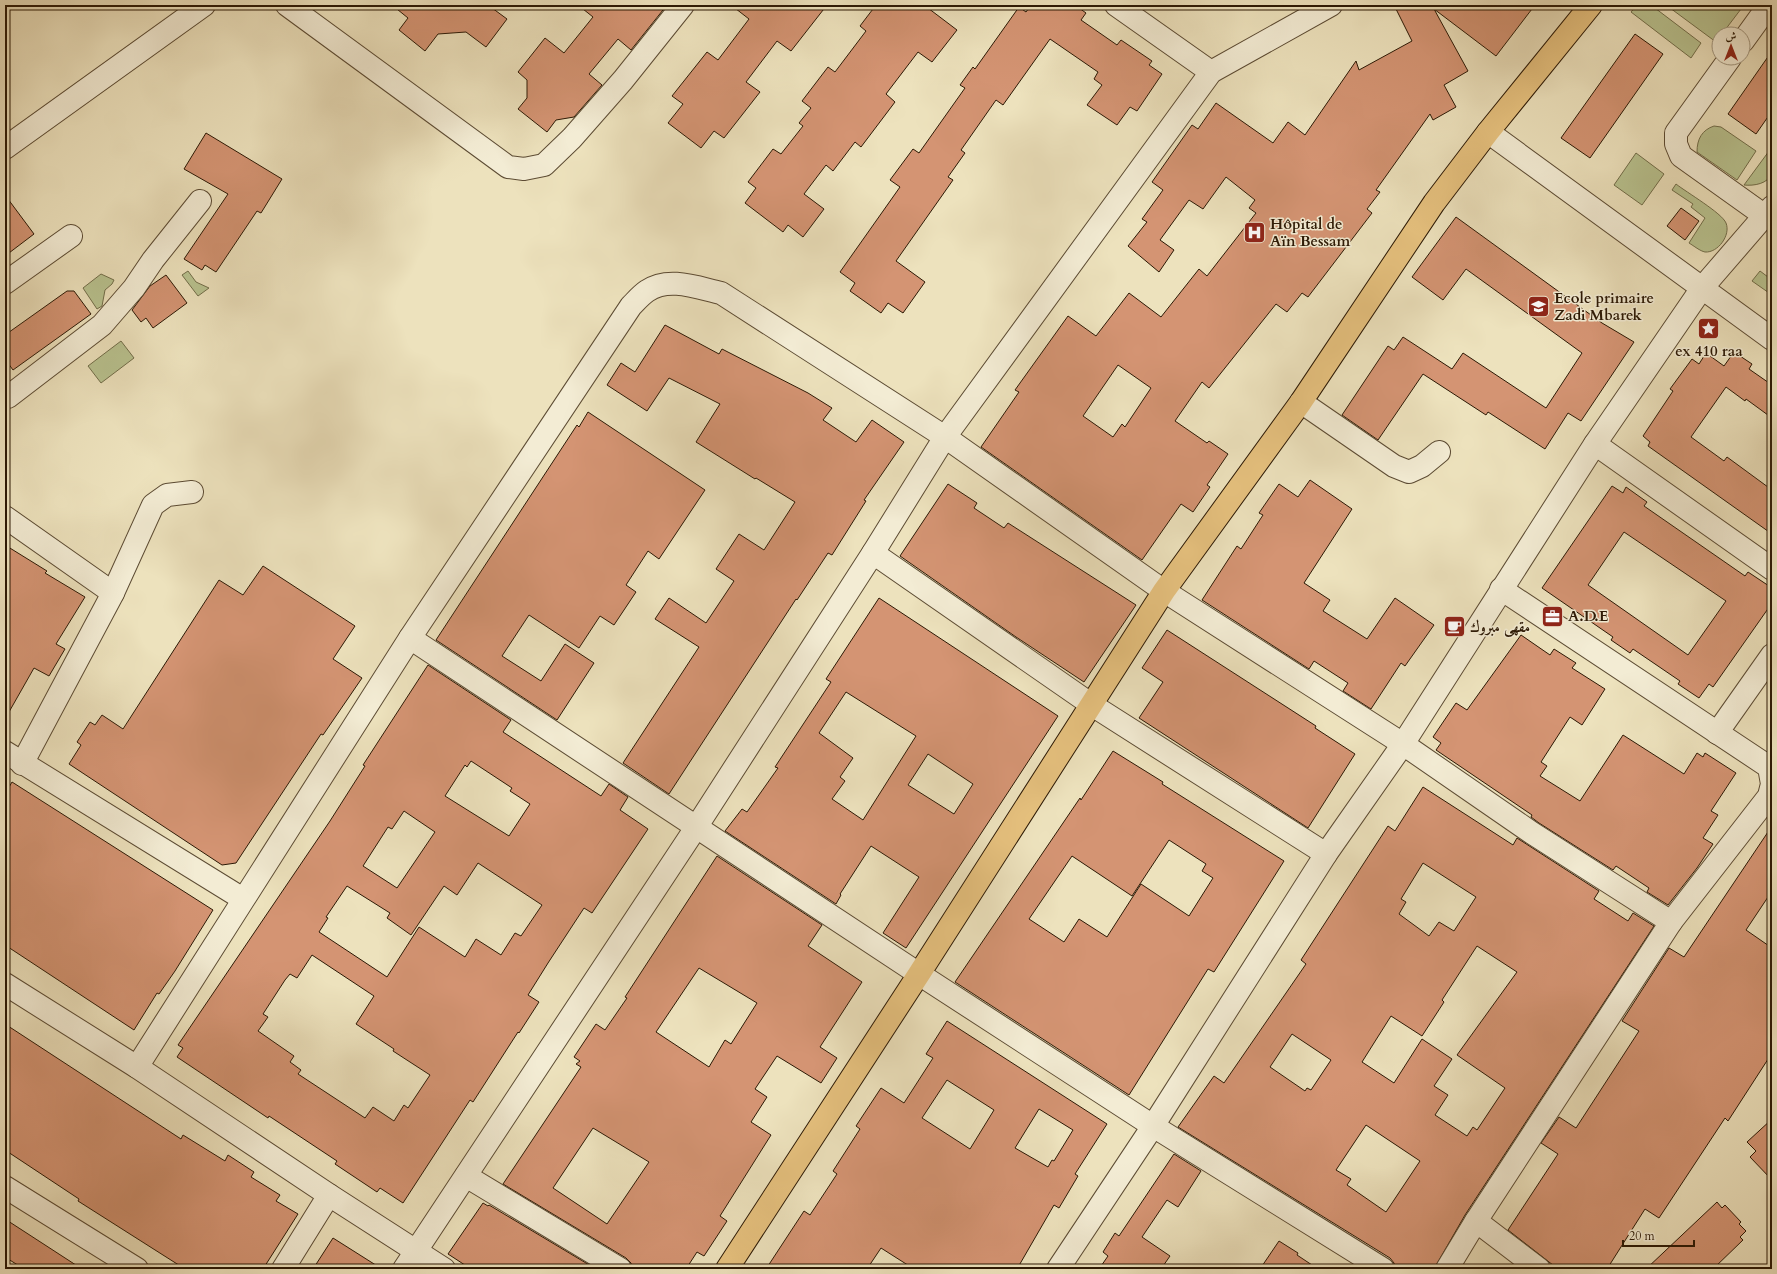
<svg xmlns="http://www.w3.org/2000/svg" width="1777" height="1274" font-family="Cardo,Amiri,serif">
<rect width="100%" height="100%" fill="#ede2bd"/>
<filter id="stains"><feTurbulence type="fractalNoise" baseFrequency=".005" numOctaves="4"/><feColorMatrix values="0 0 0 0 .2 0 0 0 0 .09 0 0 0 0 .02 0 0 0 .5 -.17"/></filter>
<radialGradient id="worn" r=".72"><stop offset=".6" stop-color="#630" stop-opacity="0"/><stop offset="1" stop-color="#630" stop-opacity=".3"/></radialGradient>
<g fill="#b9c390" stroke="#726e4a">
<polygon points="1637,5 1651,5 1701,43 1691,58 1631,12"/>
<polygon points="1666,5 1744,5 1722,34 1719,34 1719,38 1716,42"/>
<path d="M 1714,126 L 1721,127 L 1756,151 L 1737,180 L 1697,152 C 1697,139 1702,130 1714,126 Z"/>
<path d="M 1772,147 C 1772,154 1774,166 1772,173 C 1768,184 1754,186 1744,185 Z"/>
<polygon points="1636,153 1664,174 1642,205 1614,185"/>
<path d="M 1676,184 C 1686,192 1722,213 1726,223 C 1731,235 1718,253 1705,252 C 1700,251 1694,246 1689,243 L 1705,218 L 1691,207 L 1693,204 L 1672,190 Z"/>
<polygon points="188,271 196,282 209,288 198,296 182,275"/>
<polygon points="1760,271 1772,280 1772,295 1752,281"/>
<polygon points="101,274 114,280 112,284 105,290 102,306 97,309 83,288"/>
<polygon points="121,341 134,358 101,383 88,366"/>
</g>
<g fill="#d49473" stroke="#2c1905" fill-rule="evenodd">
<polygon points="392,5 488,5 507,19 486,47 466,32 438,34 425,51 399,30 408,18"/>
<polygon points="578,5 667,5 631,50 618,39 589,74 602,85 574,117 556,120 547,132 518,109 527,98 527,80 518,72 545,38 564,53 593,17"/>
<polygon points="731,5 827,5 791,51 777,41 746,82 760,92 724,138 714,131 701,148 668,123 683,104 672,96 707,52 718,60 749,19"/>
<polygon points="876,5 924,5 957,30 932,62 918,52 886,94 895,102 861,147 855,142 833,171 826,165 804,194 824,209 803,237 788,225 783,232 745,203 756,188 748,182 773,149 781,154 803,126 799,123 811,108 802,101 828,67 835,72 866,31 860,26"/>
<polygon points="1031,5 1075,5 1086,13 1081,20 1117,45 1121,40 1152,61 1149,65 1162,74 1137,111 1130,107 1117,125 1087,105 1102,85 1094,79 1098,72 1050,39 1003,105 996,100 961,150 965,153 948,177 953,180 896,261 925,282 903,313 888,303 881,313 850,291 855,283 840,272 900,187 890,180 913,149 919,153 965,88 960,85 973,67 975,69 1019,7 1026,12"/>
<path d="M 1394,5 L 1535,5 L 1496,56 L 1434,9 L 1468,71 L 1444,85 L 1456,107 L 1433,120 L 1430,114 L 1376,190 L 1380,192 L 1367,209 L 1372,213 L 1308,297 L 1302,293 L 1287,312 L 1276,304 L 1209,388 L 1202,382 L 1175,421 L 1207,443 L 1209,441 L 1228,454 L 1207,485 L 1210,487 L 1193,512 L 1181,504 L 1142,560 L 981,447 L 1019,392 L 1015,390 L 1068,316 L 1096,336 L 1129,293 L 1161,317 L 1199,269 L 1207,276 L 1256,213 L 1249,208 L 1255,200 L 1226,177 L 1203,209 L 1189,200 L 1160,240 L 1174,250 L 1159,272 L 1128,246 L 1147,222 L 1142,219 L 1163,190 L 1152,182 L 1192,125 L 1198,129 L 1216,103 L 1273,143 L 1288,122 L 1305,135 L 1356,61 L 1359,70 L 1412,41 ZM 1118,365 L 1151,388 L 1125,427 L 1122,424 L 1113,437 L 1083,416 Z"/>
<polygon points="1635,34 1663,54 1590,158 1561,138"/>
<polygon points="1772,51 1772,111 1756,134 1728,114"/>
<polygon points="206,133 282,179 261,213 257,211 216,272 205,265 202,270 184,259 228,194 184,169"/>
<polygon points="5,195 34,234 5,256"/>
<polygon points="1681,208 1699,221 1685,240 1667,226"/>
<polygon points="1456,217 1602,323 1634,342 1581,421 1568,413 1545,449 1488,412 1486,415 1423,374 1378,440 1342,415 1388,346 1394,350 1403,337 1452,369 1463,353 1546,408 1582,353 1466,269 1443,300 1412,277"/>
<polygon points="166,275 187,303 153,328 146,318 141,322 132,310 150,286"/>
<polygon points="67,291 74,291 91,314 13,370 5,359 5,335"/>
<polygon points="665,325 719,354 722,349 808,393 832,408 823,420 856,442 872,420 904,442 864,500 866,501 832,555 828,553 797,600 796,599 669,794 623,763 699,647 655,619 669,598 706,623 734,581 716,569 739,534 764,550 795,502 756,478 755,479 696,442 720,404 669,378 647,411 607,385 621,363 635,372"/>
<polygon points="1734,352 1752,364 1749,369 1772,385 1772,418 1746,399 1745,401 1726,387 1691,437 1724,461 1727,457 1772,490 1772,534 1648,446 1650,442 1643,436 1673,391 1670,389 1692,359 1699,364 1706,353 1724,366"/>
<polygon points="588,412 705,490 659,559 648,551 626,585 636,592 614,625 600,616 579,648 529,615 502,656 541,681 565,644 594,663 557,720 436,640 577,425 579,427"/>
<polygon points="1310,480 1352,509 1304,583 1330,600 1323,611 1367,639 1395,598 1434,625 1405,666 1401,663 1371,709 1343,691 1348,683 1314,661 1309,669 1202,600 1237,546 1241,549 1263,515 1259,513 1279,484 1298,497"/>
<polygon points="948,484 977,503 974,508 1004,528 1008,523 1136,605 1084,682 1016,637 900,556"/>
<path d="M 1612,486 L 1623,493 L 1626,487 L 1647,502 L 1644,506 L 1745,576 L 1748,572 L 1772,588 L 1772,603 L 1713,687 L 1709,684 L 1699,698 L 1678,684 L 1680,681 L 1633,649 L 1630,653 L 1611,640 L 1613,637 L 1542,588 ZM 1624,532 L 1726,601 L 1688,655 L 1588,585 Z"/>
<polygon points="5,545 47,571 45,573 85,597 56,644 65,649 49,676 34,668 5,719"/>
<polygon points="263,566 355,626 333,659 362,678 323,735 321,734 236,863 222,865 69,764 81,745 77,742 90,722 95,725 102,715 123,729 219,580 243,595"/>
<path d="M 879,598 L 1058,716 L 906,948 L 883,933 L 919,877 L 871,846 L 840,894 L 841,895 L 836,904 L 725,831 L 742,809 L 747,812 L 778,768 L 775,767 L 831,682 L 826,679 ZM 846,692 L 916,736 L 863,820 L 832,799 L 845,781 L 840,777 L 853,758 L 819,733 ZM 928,754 L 973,784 L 954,814 L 908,785 Z"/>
<polygon points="1167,630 1316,726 1315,728 1355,754 1308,828 1139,718 1163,682 1142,668"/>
<polygon points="1521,635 1550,655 1554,649 1576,663 1572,668 1605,689 1582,725 1570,717 1541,762 1547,766 1540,776 1580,801 1623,735 1684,774 1697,753 1703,757 1705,753 1736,773 1711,811 1718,815 1703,838 1713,844 1697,868 1668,905 1647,892 1649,888 1616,866 1613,870 1539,823 1531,817 1532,815 1436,750 1441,743 1433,737 1456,703 1467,710"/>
<path d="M 428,665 L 511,720 L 503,732 L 601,796 L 609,784 L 628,797 L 620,810 L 648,829 L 592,913 L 584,908 L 548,963 L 528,995 L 539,1002 L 519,1033 L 518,1032 L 473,1102 L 470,1100 L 403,1203 L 380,1188 L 377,1192 L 335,1164 L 337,1161 L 269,1116 L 268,1118 L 177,1057 L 183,1048 L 178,1045 L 330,821 L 365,766 L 363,765 ZM 471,761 L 512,788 L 510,791 L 530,804 L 509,836 L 445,796 L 465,765 L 467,767 ZM 404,811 L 435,832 L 397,888 L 363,866 L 388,827 L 392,829 ZM 478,863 L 542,905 L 521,936 L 515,933 L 501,955 L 476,939 L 465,957 L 419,927 L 387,977 L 319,932 L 328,918 L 326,917 L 347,886 L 390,913 L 387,918 L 411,935 L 444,886 L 457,895 ZM 312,955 L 374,996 L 356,1024 L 394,1049 L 393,1051 L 430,1075 L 408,1108 L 404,1105 L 394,1121 L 373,1107 L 365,1118 L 298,1074 L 301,1070 L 290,1062 L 294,1056 L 258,1031 L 268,1017 L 263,1014 L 285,980 L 290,974 L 297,978 Z"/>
<path d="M 1113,751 L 1163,782 L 1162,784 L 1284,861 L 1214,972 L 1208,969 L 1129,1095 L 955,982 L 1080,798 L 1081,800 ZM 1169,840 L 1206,864 L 1202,871 L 1213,878 L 1189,916 L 1141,884 L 1107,937 L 1079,919 L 1064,942 L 1029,919 L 1072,856 L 1132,896 Z"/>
<polygon points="12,782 213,910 175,971 159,994 157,993 134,1030 5,945 5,794"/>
<path d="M 1423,787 L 1513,845 L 1517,838 L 1599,891 L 1594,899 L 1628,921 L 1633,913 L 1654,926 L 1465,1215 L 1434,1269 L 1395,1269 L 1394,1263 L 1390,1258 L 1178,1127 L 1214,1076 L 1224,1083 L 1306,964 L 1301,960 L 1388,826 L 1395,831 ZM 1423,863 L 1476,897 L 1454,931 L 1439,922 L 1429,936 L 1399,914 L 1406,902 L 1401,899 ZM 1477,946 L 1517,972 L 1457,1055 L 1505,1088 L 1477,1130 L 1473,1127 L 1467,1136 L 1435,1115 L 1448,1095 L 1434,1086 L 1452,1059 L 1422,1039 L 1394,1083 L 1362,1062 L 1391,1016 L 1422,1036 L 1444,1002 L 1442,1000 ZM 1292,1034 L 1331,1060 L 1311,1090 L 1307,1088 L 1305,1091 L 1270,1067 ZM 1366,1125 L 1420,1161 L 1386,1212 L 1347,1185 L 1351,1179 L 1336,1170 Z"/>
<polygon points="1772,826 1772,891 1746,930 1772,948 1772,1053 1728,1121 1725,1118 1659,1218 1645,1209 1607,1269 1558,1269 1508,1230 1558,1154 1541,1143 1559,1117 1576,1128 1639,1031 1622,1021 1669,948 1684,957"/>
<path d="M 717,856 L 822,925 L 808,946 L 862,982 L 820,1047 L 837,1058 L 821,1083 L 777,1056 L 755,1089 L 767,1097 L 751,1122 L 771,1135 L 720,1216 L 727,1221 L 704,1256 L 697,1252 L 686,1269 L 632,1269 L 631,1263 L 626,1258 L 503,1184 L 581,1067 L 576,1064 L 580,1061 L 574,1057 L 596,1024 L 605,1030 L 627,998 L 625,997 ZM 699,968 L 757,1003 L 731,1044 L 725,1040 L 709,1067 L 656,1032 ZM 593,1128 L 649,1162 L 607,1224 L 553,1188 Z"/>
<path d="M 947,1021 L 1107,1124 L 1075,1174 L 1078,1176 L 1059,1208 L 1054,1205 L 1017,1269 L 914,1269 L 881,1248 L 867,1269 L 766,1269 L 804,1211 L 810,1215 L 837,1174 L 833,1171 L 860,1129 L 856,1126 L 881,1088 L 904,1103 L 933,1058 L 926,1054 ZM 947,1080 L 994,1110 L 970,1149 L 922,1118 ZM 1039,1109 L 1073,1130 L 1054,1161 L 1052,1160 L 1048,1167 L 1015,1148 Z"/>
<polygon points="5,1024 181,1139 183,1135 225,1161 228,1155 254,1172 251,1177 280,1195 276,1201 298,1214 263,1269 185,1269 78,1201 79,1199 5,1150"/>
<polygon points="1772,1119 1772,1180 1750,1157 1756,1151 1747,1142"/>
<polygon points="1174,1154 1201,1171 1178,1207 1167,1200 1142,1237 1170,1256 1161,1269 1099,1269 1108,1256 1103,1252 1115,1233 1119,1236"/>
<polygon points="1717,1202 1722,1208 1725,1205 1741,1222 1739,1224 1746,1231 1740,1237 1743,1240 1713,1269 1646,1269"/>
<polygon points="483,1203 488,1206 489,1205 596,1269 471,1269 448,1254"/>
<polygon points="5,1219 82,1269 24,1269 5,1257"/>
<polygon points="333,1238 382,1269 313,1269"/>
<polygon points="1279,1241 1298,1253 1297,1255 1318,1269 1260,1269"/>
</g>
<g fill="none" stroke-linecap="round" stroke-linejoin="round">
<defs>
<g id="minor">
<polyline points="287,5 508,167 524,169 544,165 572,138 623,80 683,5"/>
<polyline points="1116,5 1211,72"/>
<polyline points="1743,41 1769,5"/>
<polyline points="1730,58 1676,133 1676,144 1681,156 1765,216"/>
<polyline points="1488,132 1772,339"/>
<polyline points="5,148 204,5"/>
<polyline points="5,283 71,236"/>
<polyline points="5,397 8,397 102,325 134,288 153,260 200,201"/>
<polyline points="1301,402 1394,466 1409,472 1422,466 1439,452"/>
<polyline points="1595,444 1772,569"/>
<polyline points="5,517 113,593 22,764"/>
<polyline points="873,553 1092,705 1326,854"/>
<polyline points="113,593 153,505 167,495 192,492"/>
<polyline points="410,638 919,974 1153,1126 1383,1269"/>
<polyline points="1717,733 1772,655"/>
<polyline points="5,752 243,899"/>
<polyline points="5,984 137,1067 329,1195 444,1269"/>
<path d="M 137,1067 L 410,638 L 631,306 C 636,301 641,295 647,291 C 669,276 698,288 721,293 L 945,437 L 1164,591 L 1403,744 L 1532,833 L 1671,922"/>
<polyline points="466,1176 620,1269"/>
<polyline points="5,1187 137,1269"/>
<polyline points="1476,1221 1539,1269"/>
<polyline points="283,1269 329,1195"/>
<polyline points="404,1269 697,826 873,553 945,437 1211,72 1331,5"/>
<polyline points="1058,1269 1153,1126 1326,854 1403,744 1595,444 1702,288 1772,207"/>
<polyline points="1447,1269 1476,1221 1671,922 1769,796 1772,784 1769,767 1501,589"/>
</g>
<polyline id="major" points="727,1269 919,974 1164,591 1301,402 1434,203 1488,132 1591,5"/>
</defs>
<use href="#minor" stroke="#5c4b33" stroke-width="24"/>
<use href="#major" stroke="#2c1905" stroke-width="24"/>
<use href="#minor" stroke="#f3ecd4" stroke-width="22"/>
<use href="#major" stroke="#e6c17e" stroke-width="22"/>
</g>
<defs>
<symbol id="hospital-square" viewBox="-11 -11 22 22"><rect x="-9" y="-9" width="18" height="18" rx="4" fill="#8f2418" stroke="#f3ecd4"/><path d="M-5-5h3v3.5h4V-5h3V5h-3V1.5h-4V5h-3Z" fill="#fff"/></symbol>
<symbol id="school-square" viewBox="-11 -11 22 22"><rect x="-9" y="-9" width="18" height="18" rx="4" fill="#8f2418" stroke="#f3ecd4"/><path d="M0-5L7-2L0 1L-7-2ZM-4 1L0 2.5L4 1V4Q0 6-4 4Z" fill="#fff"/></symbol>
<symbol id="sight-square" viewBox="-11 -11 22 22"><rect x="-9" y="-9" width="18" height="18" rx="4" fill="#8f2418" stroke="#f3ecd4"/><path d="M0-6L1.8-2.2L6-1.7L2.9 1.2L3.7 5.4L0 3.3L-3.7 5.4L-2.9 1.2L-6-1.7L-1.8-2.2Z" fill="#fff"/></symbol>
<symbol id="office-square" viewBox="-11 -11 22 22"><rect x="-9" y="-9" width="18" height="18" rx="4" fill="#8f2418" stroke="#f3ecd4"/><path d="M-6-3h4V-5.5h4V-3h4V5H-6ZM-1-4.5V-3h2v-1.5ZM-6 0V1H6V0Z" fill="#fff"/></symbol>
<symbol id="cafe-square" viewBox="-11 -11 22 22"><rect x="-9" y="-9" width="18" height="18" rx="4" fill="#8f2418" stroke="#f3ecd4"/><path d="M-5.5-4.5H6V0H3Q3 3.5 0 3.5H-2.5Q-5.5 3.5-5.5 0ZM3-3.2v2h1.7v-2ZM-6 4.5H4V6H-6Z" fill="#fff"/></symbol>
</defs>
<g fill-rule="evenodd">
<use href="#hospital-square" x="1242" y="220" width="25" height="25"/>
<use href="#school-square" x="1526" y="294" width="25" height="25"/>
<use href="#sight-square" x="1696" y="316" width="25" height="25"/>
<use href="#office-square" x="1540" y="604" width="25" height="25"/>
<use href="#cafe-square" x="1442" y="614" width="25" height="25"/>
</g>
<g text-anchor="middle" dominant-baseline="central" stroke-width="3" stroke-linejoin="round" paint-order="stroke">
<g font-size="15" font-weight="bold" fill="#2c1905" stroke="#f3ecd4" text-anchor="start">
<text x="1270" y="224">Hôpital de<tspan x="1270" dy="17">Aïn Bessam</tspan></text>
<text x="1554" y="298">Ecole primaire<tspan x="1554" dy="17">Zadi Mbarek</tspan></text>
<text x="1709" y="351" text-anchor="middle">ex 410 raa</text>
<text x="1568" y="616">A.D.E</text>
<text x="1470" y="627">مقهى مبروك</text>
</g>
</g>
<rect width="1777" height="1274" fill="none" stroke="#ede2bd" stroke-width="20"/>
<rect x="6" y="6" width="1765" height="1262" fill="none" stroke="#2c1905" stroke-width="2"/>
<rect x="10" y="10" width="1757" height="1254" fill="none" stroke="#2c1905"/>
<g transform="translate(1731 46)"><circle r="19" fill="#f3ecd4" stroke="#a39881"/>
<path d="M0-3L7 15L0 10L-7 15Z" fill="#8f2418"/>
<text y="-6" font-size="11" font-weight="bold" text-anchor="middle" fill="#2c1905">ش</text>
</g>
<path d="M1623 1240v6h71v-6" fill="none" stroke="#2c1905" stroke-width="2"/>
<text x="1629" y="1240" font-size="12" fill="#2c1905" stroke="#f3ecd4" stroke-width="3" paint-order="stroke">20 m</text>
<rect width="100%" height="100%" filter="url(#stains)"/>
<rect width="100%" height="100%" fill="url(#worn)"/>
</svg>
